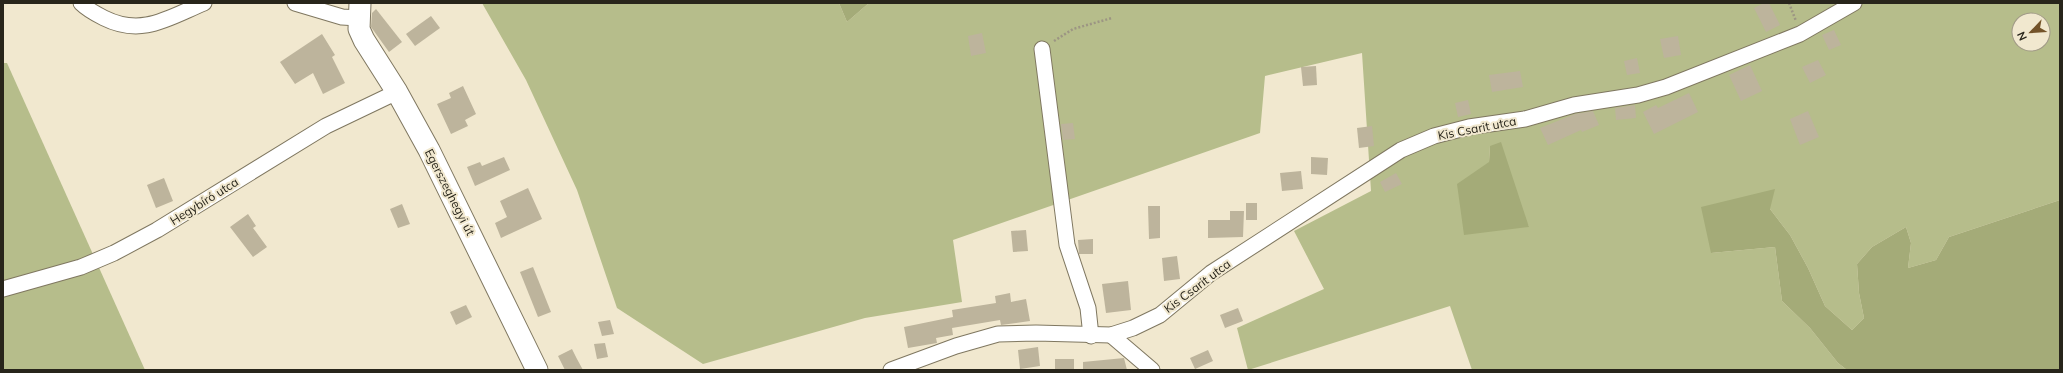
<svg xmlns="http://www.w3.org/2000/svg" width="2063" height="373" font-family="Mulish,sans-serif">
<rect width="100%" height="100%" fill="#f1e8cf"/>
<g fill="#b6bd8b" fill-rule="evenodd">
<path d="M 482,3 L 839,3 L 847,22 L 869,3 L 2060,3 L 2060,200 L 1949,237 L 1936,260 L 1908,268 L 1911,243 L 1906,227 L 1872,247 L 1857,264 L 1859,293 L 1864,318 L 1852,330 L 1825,306 L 1808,268 L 1790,235 L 1770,209 L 1711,253 L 1775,247 L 1782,301 L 1810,328 L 1838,363 L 1847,370 L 1472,370 L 1450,306 L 1248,370 L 1237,328 L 1324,289 L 1294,231 L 1371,191 L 1362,53 L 1265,76 L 1260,133 L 953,240 L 962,302 L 865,318 L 703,364 L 617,308 L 577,190 L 526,80 ZM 2019,20 L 2043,20 L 2043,44 L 2019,44 ZM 1490,146 L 1529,227 L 1489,162 Z"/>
<polygon points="3,63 7,63 145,370 3,370"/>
</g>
<g fill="#a4ab78">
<polygon points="839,3 869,3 847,22"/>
<polygon points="1501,142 1529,227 1464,235 1457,184 1489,162 1490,146"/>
<polygon points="1775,189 1770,209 1790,235 1808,268 1825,306 1852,330 1864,318 1859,293 1857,264 1872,247 1906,227 1911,243 1908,268 1936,260 1949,237 2060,200 2060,370 1847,370 1838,363 1810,328 1782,301 1775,247 1711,253 1701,207"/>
</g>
<g fill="#bdb49c">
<polygon points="1764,3 1769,3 1780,25 1766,32 1754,8"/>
<polygon points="376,9 402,42 389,52 371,27 372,13"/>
<polygon points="431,16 440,28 415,46 406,34"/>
<polygon points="1834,30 1841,45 1829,50 1822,35"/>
<polygon points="982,33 986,53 971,56 968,36"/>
<polygon points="322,34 335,55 332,57 345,83 323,94 313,73 295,84 280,62"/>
<polygon points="1678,36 1681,55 1664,58 1660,39"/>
<polygon points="1637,58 1640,73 1627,75 1624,61"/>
<polygon points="1818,60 1826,75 1810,83 1802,67"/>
<polygon points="1750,65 1762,91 1741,101 1729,75"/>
<polygon points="1316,66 1317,85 1303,86 1301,67"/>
<polygon points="1520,71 1523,87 1492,92 1489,75"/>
<polygon points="463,86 476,114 465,120 468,126 451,134 437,104 451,98 449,93"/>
<polygon points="1689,93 1698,112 1654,134 1643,112 1656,105 1658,108"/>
<polygon points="1468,100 1471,114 1458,117 1455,103"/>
<polygon points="1635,105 1636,118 1616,120 1615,108"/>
<polygon points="1593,111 1599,125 1582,132 1581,130 1548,145 1540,128 1575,114"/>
<polygon points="1808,111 1819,137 1800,145 1790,119"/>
<polygon points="1073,123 1075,139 1063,140 1061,124"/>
<polygon points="1372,126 1374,146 1359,148 1357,128"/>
<polygon points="504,157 510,170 475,186 467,167 480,162 482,166"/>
<polygon points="1311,157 1328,158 1327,175 1311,174"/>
<polygon points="1301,171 1303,189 1282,191 1280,173"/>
<polygon points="1396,173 1402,184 1385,192 1380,182"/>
<polygon points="164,178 173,201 156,208 147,185"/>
<polygon points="528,188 542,219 501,238 495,223 507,217 500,201"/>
<rect x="1246" y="203" width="11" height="17"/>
<polygon points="402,204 410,224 398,228 390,209"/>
<polygon points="1148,206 1160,206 1160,238 1149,239"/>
<polygon points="1230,211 1244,211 1243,237 1208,238 1208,220 1230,220"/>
<polygon points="248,214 256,226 253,228 267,247 253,257 230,227"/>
<polygon points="1026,230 1028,251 1013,252 1011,231"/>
<polygon points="1093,239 1093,254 1079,254 1078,240"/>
<polygon points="1177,256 1180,279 1164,281 1162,258"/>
<polygon points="533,267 551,312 538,317 520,272"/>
<polygon points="1128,281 1131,310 1106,313 1102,284"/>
<polygon points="1010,293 1011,302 1026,299 1030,321 1001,325 1000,320 952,328 953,335 936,338 937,343 908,348 904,327 953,317 952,310 996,303 995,296"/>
<polygon points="466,305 472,317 456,325 450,312"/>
<polygon points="1238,308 1243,321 1225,328 1220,315"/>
<polygon points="610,320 614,334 602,336 598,322"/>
<polygon points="605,343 608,357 597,359 594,344"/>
<polygon points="1038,347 1040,366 1020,369 1018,350"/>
<polygon points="572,349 577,359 583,370 565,370 558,356"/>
<polygon points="1208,350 1213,361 1195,369 1190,358"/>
<polygon points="1124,358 1127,370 1083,370 1083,362"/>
<rect x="1055" y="359" width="19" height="11"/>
</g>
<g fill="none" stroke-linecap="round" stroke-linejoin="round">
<defs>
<g id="street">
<path d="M 81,3 C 87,9 96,14 104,18 C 142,37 168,18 204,3"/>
<polyline points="295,3 342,17 358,18"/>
<polyline points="1042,49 1067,245 1088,308 1091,336"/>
<polyline points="3,289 81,267 114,253 157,230 326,126 397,92"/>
<polyline points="1111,335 1152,370"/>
<polyline points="891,370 956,346 998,334 1036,333 1111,335 1133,328 1160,315 1211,273 1401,150 1434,136 1469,127 1525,119 1574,105 1638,95 1666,87 1800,34 1854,3"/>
</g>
<polyline id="secondary" points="360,3 359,29 364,40 397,92 429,150 537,370"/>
</defs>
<use href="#street" stroke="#7f7760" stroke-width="17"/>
<use href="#secondary" stroke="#7f7760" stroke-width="23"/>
<g stroke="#9c9583" stroke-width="2.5" stroke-dasharray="2 2" stroke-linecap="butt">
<polyline points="1789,3 1796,21"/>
<polyline points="1054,41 1073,29 1112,18"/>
</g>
<use href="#street" stroke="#fff" stroke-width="15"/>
<use href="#secondary" stroke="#fff" stroke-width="21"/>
</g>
<g text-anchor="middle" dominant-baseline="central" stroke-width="4" stroke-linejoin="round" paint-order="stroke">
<g font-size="12" fill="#28251b" stroke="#f1e8cf">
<text transform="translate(1477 128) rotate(-11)">Kis Csarit utca</text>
<text transform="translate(450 192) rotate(63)">Egerszeghegyi út</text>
<text transform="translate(204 201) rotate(-32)">Hegybíró utca</text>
<text transform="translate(1197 286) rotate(-37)">Kis Csarit utca</text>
</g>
</g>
<rect width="2063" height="373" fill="none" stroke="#28251b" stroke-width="8"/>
<g transform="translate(2031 32) rotate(245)"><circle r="19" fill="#f1e8cf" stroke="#a19a87"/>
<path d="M0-3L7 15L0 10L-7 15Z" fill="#735329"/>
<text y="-6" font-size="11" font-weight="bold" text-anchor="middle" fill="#28251b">N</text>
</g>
</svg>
